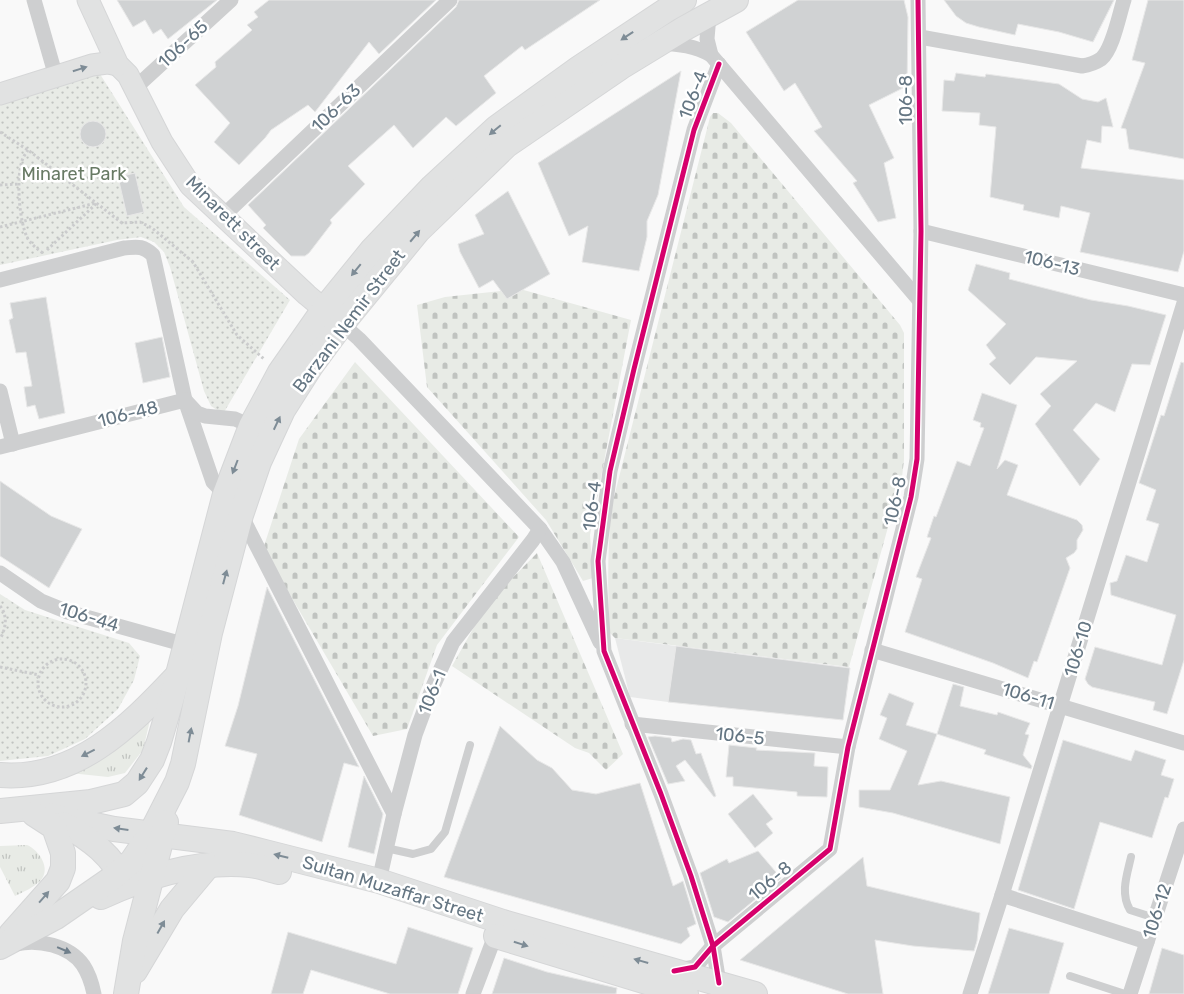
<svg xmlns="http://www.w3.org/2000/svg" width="1184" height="994" font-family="Rubik,sans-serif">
<defs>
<pattern id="grass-tufts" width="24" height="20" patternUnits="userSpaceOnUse" patternTransform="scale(1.25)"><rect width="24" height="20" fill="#e8ebe6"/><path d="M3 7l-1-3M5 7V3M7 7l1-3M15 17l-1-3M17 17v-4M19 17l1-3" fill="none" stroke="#c0c3c0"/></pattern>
<pattern id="cemetery-stones" width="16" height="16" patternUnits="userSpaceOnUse" patternTransform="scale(1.25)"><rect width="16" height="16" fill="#e8ebe6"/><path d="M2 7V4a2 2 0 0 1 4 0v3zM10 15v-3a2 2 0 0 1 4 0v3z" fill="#c0c3c0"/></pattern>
<pattern id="park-dots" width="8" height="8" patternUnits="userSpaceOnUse" patternTransform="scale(1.25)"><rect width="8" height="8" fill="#e8ebe6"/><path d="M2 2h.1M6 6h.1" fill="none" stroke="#c0c3c0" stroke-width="1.8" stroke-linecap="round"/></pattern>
</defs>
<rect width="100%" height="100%" fill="#f9f9f9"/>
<polygon fill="#e8e9e9" points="615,638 676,646 668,702 630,697"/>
<g fill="url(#grass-tufts)">
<polygon points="150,720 143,750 125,773 108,777 70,773"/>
<path d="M 27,845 C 39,850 52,869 40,881 C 33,888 23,892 15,896 L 0,867 L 0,846 Z"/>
</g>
<g fill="url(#cemetery-stones)">
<path d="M 713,113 L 718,113 L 731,123 L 746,141 L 900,325 L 904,333 L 904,460 L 902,477 L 849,667 L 615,638 L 609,632 C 608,589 607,548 612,505 L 710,117 Z"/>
<polygon points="520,289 631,320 590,535 593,578 583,581 546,520 427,387 417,305 445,297"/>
<polygon points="355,362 519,537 437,645 407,729 373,736 263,549 299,439"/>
<polygon points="537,553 623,754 606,770 589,753 575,748 452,666 487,604"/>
</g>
<g fill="url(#park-dots)">
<polygon points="100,74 184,207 290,300 223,414 211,406 204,391 170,267 164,252 154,242 141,237 117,240 0,265 0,104"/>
<polygon points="0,594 25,610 129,643 140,656 134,680 118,709 85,739 48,756 0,761"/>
</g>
<g fill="#d0d2d3" stroke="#e8e8e8">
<polygon points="117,0 217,0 168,39 161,29 153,34 145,20 133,27"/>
<polygon points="269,0 436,0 379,54 369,42 315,112 308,105 271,130 265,138 239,165 214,142 230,123 195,85 216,67 215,62 252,30 247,25 258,17 254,12"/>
<polygon points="459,0 600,0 525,50 522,46 484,76 496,93 456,126 446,117 413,148 394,125 348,166 365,184 330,220 332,223 309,253 305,256 291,256 263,228 266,225 248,205 456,7"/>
<polygon points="798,0 904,0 908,17 907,86 869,105 894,158 884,163 896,218 878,222 853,183 857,181 814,131 822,127 795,83 784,91 746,32"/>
<polygon points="944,0 1114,0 1093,42 1059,32 1018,24 1015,35 979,27 966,23 956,16"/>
<polygon points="1148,0 1184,0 1184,159 1129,149 1126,129 1121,128 1145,63 1132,60"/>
<polygon points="681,71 658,195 647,221 647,237 639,271 582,262 588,226 569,236 538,163"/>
<polygon points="956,73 985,77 986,74 1059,84 1082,99 1098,102 1106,98 1113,127 1102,126 1101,143 1087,140 1081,168 1184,180 1184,251 1178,272 1080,252 1090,213 1061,206 1059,218 1023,210 1024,205 990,197 996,127 979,125 980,113 942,111 944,80 954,81"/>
<circle cx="93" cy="134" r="13"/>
<polygon points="135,173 144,212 127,216 118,177"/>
<polygon points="508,191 550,274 507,299 493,280 479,288 460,252 458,244 484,234 475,215"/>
<polygon points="976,264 1010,273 1009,279 1091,300 1128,306 1166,315 1150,365 1132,364 1115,412 1096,403 1073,430 1100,459 1080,486 1035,424 1051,406 1040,394 1077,361 1036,357 1010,385 989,364 996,358 986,345 1006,324 968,290"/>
<polygon points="46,297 65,413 39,419 35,405 27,407 24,387 32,386 26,352 16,353 9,320 13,318 10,303"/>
<polygon points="162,337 170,377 143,383 135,343"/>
<polygon points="1181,362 1184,363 1184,660 1167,714 1153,710 1155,702 1092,687 1088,684 1085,679 1095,647 1162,665 1176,615 1111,595 1110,583 1117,581 1126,555 1147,562 1159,524 1146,520 1156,490 1139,483 1161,415 1164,416"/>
<polygon points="982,393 1017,405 997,469 1005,460 1018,465 1007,495 1077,520 1082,525 1083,530 1077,540 1077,549 1074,553 1066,558 1070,568 1037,662 1034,661 1028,678 993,663 905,632 922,579 916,577 931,538 927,537 934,516 936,517 957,461 970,466 984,428 980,427 981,423 973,420"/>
<polygon points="0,481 51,516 82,529 49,588 0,556"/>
<polygon points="267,587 359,767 344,763 322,842 239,815 257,754 225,746 238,706"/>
<polygon points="676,646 850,668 843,720 668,702"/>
<polygon points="953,684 964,687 960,706 997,715 998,712 1030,723 1025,734 1029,735 1023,755 1032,766 1031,769 984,754 986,750 937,734"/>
<polygon points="889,693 914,703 906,725 937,734 918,785 941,781 1010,797 1000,844 893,813 859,807 859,790 890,790 907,751 879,739 887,718 880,715"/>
<polygon points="500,726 537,760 552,768 572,790 596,794 640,783 673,886 683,881 696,924 687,928 690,936 681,944 444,877"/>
<polygon points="655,736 671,738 672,742 683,739 691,740 696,754 701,753 716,796 714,797 685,760 676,766 685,781 668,784 648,737"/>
<polygon points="1063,740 1131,761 1135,750 1166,760 1161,775 1174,779 1168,798 1165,797 1152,838 1100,822 1074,909 1018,890"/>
<polygon points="729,745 757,748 756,750 815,753 814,766 828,767 827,797 797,796 797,792 733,786 733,777 726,777"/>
<polygon points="364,776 383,814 374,854 348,847"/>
<polygon points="753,794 773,819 766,824 773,833 755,848 728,814"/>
<polygon points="758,851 781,878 728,922 714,917 700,873 727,859 729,863"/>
<polygon points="863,857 867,886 980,913 977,941 974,951 913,946 875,940 883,994 848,994 740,960"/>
<polygon points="408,927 473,948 458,994 390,994 311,970 303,994 271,994 288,932 396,964"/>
<polygon points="1009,928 1064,943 1049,994 988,994"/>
<polygon points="1162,948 1184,955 1184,994 1149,994"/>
<polygon points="504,958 547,972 617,988 616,994 492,994"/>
</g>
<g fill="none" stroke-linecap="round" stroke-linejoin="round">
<defs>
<g id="secondary">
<polyline points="88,0 118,65 128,75 162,142 190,185 307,295 337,320"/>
<polyline points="0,94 92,65 107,63 118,65"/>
</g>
<g id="primary">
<path d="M 0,775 C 75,781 129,727 176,677"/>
<polyline points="0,811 91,802 124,794 137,783 152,760 159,742 171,701 225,494 251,426 280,372 324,309 372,250 432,187 496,128 579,68 668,9 684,0"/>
<polyline points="43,814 114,829 233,844 265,852 379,881 503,922 755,994"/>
<path d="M 63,824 C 91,839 113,856 126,885"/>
<path d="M 101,897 C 147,876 199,860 250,865 C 260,866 270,870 279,872"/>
<polyline points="11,934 58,881 63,868 63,853 54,827 34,814"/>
<polyline points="496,936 686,994"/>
<polyline points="0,947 56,917 111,879 132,861 151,833 177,782 183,764 210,633 241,515 259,462 283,410 311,366 342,324 418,231 507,145 621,67 685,28 736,0"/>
<polyline points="135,971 172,909 208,866"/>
<polyline points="126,994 135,941 166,822"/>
</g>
</defs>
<use href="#secondary" stroke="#d5d6d7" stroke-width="23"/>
<use href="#primary" stroke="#d5d6d7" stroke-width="26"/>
<g stroke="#cbcccd" stroke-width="3" stroke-dasharray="2.5 2.5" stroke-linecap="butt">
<polyline points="0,132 28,150 122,223 140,222 152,228 193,262 237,335 264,359"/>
<path d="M 28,150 C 26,153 23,157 22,161 C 16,178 19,223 28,239 C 32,245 37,249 43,253"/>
<polyline points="0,185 20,184"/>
<polyline points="0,227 96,203"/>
<polyline points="47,250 97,203"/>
<path d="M 0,606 C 8,615 6,629 0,639"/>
<circle cx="62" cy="683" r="24"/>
<polyline points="0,667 39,675"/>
</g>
<g stroke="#cecfd0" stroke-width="8">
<polyline points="386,848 413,854 431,849 445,832 470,745"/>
<path d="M 1131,857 C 1127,875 1120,893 1130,910 L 1155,918"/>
<polyline points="1070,976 1125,994"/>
</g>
<g stroke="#cecfd0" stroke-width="15">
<polyline points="34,0 56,77"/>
<polyline points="709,15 707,39 711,55"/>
<path d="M 920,37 L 1082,66 C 1089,65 1095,63 1101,59 C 1113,49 1119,15 1124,0"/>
<path d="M 661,43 C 679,44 695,46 711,55 L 919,300"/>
<polyline points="135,88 231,0"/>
<polyline points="222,217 450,0"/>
<polyline points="921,231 1184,295"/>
<path d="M 0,280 L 124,248 C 137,247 142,245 153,255 L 185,400 L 213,482 L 225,494"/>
<polyline points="342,324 359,339 540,529 563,562 600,642"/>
<polyline points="0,391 13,444"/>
<polyline points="0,447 185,400 197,413 205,416 235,419 251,426"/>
<polyline points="241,515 394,814"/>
<polyline points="0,573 41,601 68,612 186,645"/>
<polyline points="872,650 1184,743"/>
<polyline points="632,724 848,747"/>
<polyline points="379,881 394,814 415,735 434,684 453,642 533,540 540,529"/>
<polyline points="1002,895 1147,942"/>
<path d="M 16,944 C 38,939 69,945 83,965 C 89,974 92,984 94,994"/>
<polyline points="678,970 695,967 713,946 830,849 848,747 911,497 917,459 921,231 918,0"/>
<polyline points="719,983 713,946 691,876 661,794 604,651 598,561 610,471 634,369 694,130 719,64"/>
<polyline points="473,994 495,936"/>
<polyline points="970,994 1002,895 1184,303"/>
<polyline points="1130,994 1184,829"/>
</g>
<use href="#secondary" stroke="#e1e2e2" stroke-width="21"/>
<use href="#primary" stroke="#e1e2e2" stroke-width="24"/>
<defs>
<g id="cycleway">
<polyline points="674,971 695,967 713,946 830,849 848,747 911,497 917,459 921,231 918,0"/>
<polyline points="719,983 713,946 691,876 661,794 604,651 598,561 610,471 634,369 694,130 719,64"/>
</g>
</defs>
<use href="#cycleway" stroke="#fff" stroke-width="8"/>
<use href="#cycleway" stroke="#d6006c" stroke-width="5"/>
</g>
<defs><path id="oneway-solid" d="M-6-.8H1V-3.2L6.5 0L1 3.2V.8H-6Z" transform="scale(1.25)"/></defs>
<g fill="#7e8c96">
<use href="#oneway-solid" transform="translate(627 36) rotate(146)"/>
<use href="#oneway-solid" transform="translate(80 69) rotate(-17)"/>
<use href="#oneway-solid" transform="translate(495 130) rotate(140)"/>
<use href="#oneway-solid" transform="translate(415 236) rotate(-50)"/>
<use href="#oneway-solid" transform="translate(356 270) rotate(129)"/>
<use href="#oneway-solid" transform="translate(277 423) rotate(-65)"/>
<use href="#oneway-solid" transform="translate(235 467) rotate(111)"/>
<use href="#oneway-solid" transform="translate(225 577) rotate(-75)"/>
<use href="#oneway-solid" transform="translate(190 735) rotate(-79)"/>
<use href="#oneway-solid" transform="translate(88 753) rotate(153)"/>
<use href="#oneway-solid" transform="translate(143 774) rotate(122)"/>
<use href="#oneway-solid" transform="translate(121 829) rotate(-172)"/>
<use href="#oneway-solid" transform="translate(281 856) rotate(-166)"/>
<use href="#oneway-solid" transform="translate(44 897) rotate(-49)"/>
<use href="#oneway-solid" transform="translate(161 927) rotate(-61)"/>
<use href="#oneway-solid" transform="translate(521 944) rotate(17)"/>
<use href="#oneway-solid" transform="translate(641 961) rotate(-164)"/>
</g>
<use fill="#707f8b" href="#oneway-solid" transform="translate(64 950) rotate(23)"/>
<g text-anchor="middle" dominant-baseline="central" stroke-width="5" stroke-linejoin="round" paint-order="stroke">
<g font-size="18" fill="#657683" stroke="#fff">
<text transform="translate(183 44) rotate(-43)">106-65</text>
<text transform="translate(693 95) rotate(-69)">106-4</text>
<text transform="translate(906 100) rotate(-90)">106-8</text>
<text transform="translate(336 108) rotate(-44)">106-63</text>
<text transform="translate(233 223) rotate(45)">Minarett street</text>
<text transform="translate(1052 263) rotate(14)">106-13</text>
<text transform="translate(349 321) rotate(-53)">Barzani Nemir Street</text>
<text transform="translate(128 414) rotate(-14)">106-48</text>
<text transform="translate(895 501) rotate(-78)">106-8</text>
<text transform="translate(592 506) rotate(-83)">106-4</text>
<text transform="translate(89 617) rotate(17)">106-44</text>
<text transform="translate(1078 649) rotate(-73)">106-10</text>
<text transform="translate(432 692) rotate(-68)">106-1</text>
<text transform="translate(1028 696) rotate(17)">106-11</text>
<text transform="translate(740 736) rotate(6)">106-5</text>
<text transform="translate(770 881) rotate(-40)">106-8</text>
<text transform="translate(393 889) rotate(17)">Sultan Muzaffar Street</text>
<text transform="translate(1157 911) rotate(-72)">106-12</text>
</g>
<g font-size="18" fill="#687a64" stroke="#fff">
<text x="74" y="174">Minaret Park</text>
</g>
</g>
</svg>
